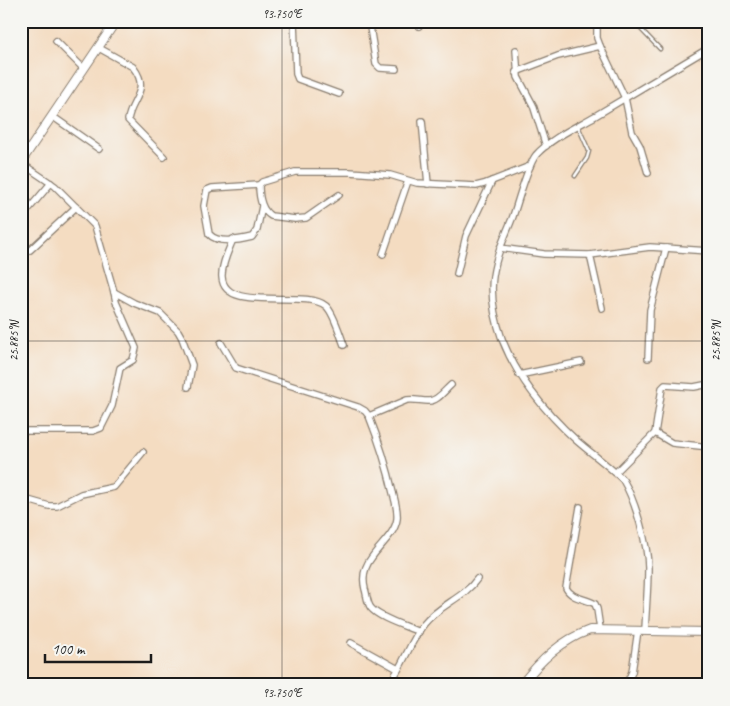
<svg xmlns="http://www.w3.org/2000/svg" width="730" height="706" font-family="Caveat,sans-serif">
<rect width="100%" height="100%" fill="#f6f6f2"/>
<filter id="ink" filterUnits="userSpaceOnUse"><feTurbulence type="fractalNoise" baseFrequency=".02" numOctaves="2"/><feDisplacementMap in="SourceGraphic" scale="10" xChannelSelector="R" yChannelSelector="G"/><feConvolveMatrix kernelMatrix="1 2 1 2 8 2 1 2 1" color-interpolation-filters="sRGB"/></filter>
<filter id="wash" filterUnits="userSpaceOnUse"><feTurbulence type="fractalNoise" baseFrequency=".0096" numOctaves="4" result="noise"/><feDisplacementMap in="SourceGraphic" scale="20" xChannelSelector="R" yChannelSelector="G"/><feGaussianBlur stdDeviation="1.12" result="paint"/><feColorMatrix in="noise" values="0 0 0 0 0 0 0 0 0 0 0 0 0 0 0 0 0 1.4 0 .05"/><feComposite in="paint" operator="in"/></filter>
<g filter="url(#wash)">
<rect width="100%" height="100%" fill="#f4dcc1"/>
</g>
<g filter="url(#ink)">
<g fill="none" stroke-linecap="round" stroke-linejoin="round">
<defs>
<g id="lane">
<polyline points="633,21 660,49"/>
<polyline points="575,176 587,158 589,151 578,126"/>
</g>
<g id="street">
<polyline points="294,21 296,74 298,79 339,94"/>
<polyline points="369,21 376,64 380,68 396,69"/>
<polyline points="597,21 597,38 600,46 625,98 632,132 640,146 648,173"/>
<polyline points="419,26 424,21"/>
<polyline points="56,41 84,69"/>
<path d="M 99,48 L 133,67 C 151,90 131,99 128,120 L 164,157"/>
<polyline points="516,50 518,77 533,105 546,146"/>
<polyline points="516,72 558,56 600,46"/>
<polyline points="52,116 99,149"/>
<polyline points="422,121 428,184"/>
<polyline points="21,163 55,186 95,226 114,292 116,302 136,348 133,360 120,368 112,406 101,428 93,431 21,431"/>
<path d="M 259,185 L 212,188 L 207,190 L 204,206 L 209,234 C 218,244 240,240 252,237 L 257,230 L 262,206"/>
<path d="M 339,195 L 306,218 L 295,219 L 271,216 C 261,210 259,196 259,185 L 262,182 L 295,172 L 350,172 L 390,175 L 417,183 L 476,186 L 484,184 L 530,166"/>
<polyline points="21,218 51,183"/>
<path d="M 233,239 C 229,250 221,265 222,277 C 224,314 305,288 326,306 C 334,313 340,335 344,345"/>
<polyline points="500,248 544,254 590,255 650,247 709,251"/>
<polyline points="21,254 30,250 76,207"/>
<polyline points="383,254 408,181"/>
<polyline points="590,255 602,308"/>
<polyline points="457,274 466,236 492,181"/>
<polyline points="114,292 134,303 160,313 178,331 182,338 192,365 188,387"/>
<path d="M 221,343 L 236,368 L 358,407 L 365,411 L 369,416 C 379,441 387,466 393,493 C 395,501 398,510 397,519 C 395,534 380,545 372,557 C 364,567 362,577 365,589 C 367,595 367,603 371,608 C 379,618 406,626 419,632"/>
<polyline points="648,358 650,310 666,248"/>
<polyline points="519,375 581,362"/>
<path d="M 369,416 L 407,400 C 415,399 421,401 428,401 C 437,402 445,390 451,385"/>
<polyline points="655,433 672,443 709,447"/>
<polyline points="616,472 655,433 662,388 665,385 694,387 709,384"/>
<polyline points="21,498 49,506 57,506 81,494 114,487 143,452"/>
<path d="M 580,507 L 566,588 C 572,599 585,598 595,604 L 597,609 L 600,629"/>
<path d="M 645,630 C 646,609 648,589 648,568 C 648,545 635,500 623,480 C 609,466 592,454 577,441 C 545,412 518,380 502,339 C 495,319 490,297 493,276 C 496,256 504,238 512,219 C 518,203 527,166 536,155 C 551,138 576,127 595,116 C 633,93 671,71 709,48"/>
<polyline points="351,643 398,669"/>
<path d="M 388,685 C 403,667 409,643 424,624 C 439,605 464,598 477,579"/>
<polyline points="626,685 632,672 638,630"/>
</g>
<g id="secondary">
<polyline points="21,162 116,21"/>
<path d="M 521,685 C 540,661 561,640 590,630 L 709,632"/>
</g>
</defs>
<use href="#lane" stroke="#887c6e" stroke-width="5"/>
<use href="#street" stroke="#887c6e" stroke-width="8"/>
<use href="#secondary" stroke="#887c6e" stroke-width="10"/>
<use href="#lane" stroke="#fff" stroke-width="2.5"/>
<use href="#street" stroke="#fff" stroke-width="5.5"/>
<use href="#secondary" stroke="#fff" stroke-width="8"/>
</g>
</g>
<path fill="none" stroke="#1c1c1c" stroke-width="1" stroke-opacity="0.45" d="M 282,21 L 282,685M 21,341 L 709,341"/>
<rect width="730" height="706" fill="none" stroke="#f6f6f2" stroke-width="55"/>
<path d="M45 654v8h106v-8" fill="none" stroke="#1c1c1c" stroke-width="2.5"/>
<text x="52" y="654" font-size="15" fill="#1c1c1c" stroke="#f6f6f2" stroke-width="4" paint-order="stroke">100 m</text>
<rect x="28" y="28" width="674" height="650" fill="none" stroke="#1c1c1c" stroke-width="2"/>
<g font-size="12" text-anchor="middle" fill="#1c1c1c">
<text x="282" y="18">93.750°E</text>
<text transform="translate(14 341) rotate(-90)" y="4">25.885°N</text>
<text transform="translate(716 341) rotate(-90)" y="4">25.885°N</text>
<text x="282" y="697">93.750°E</text>
</g>
</svg>
